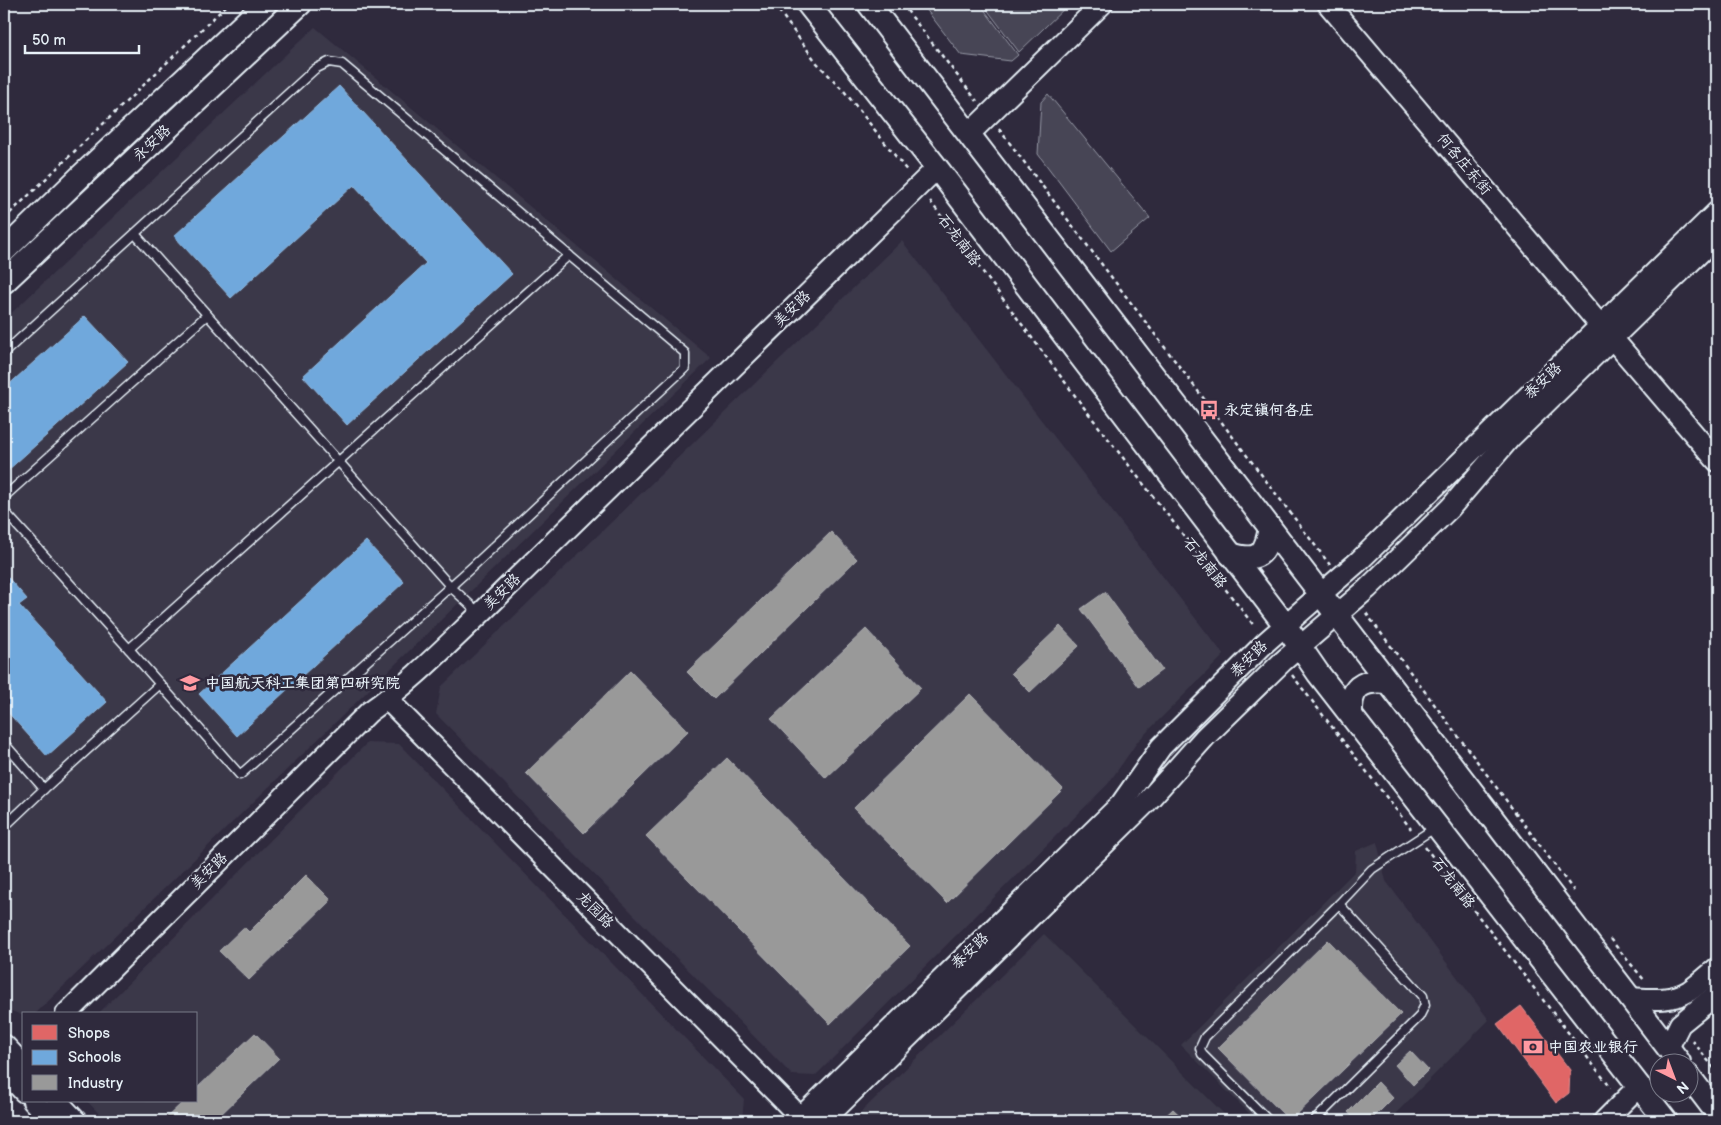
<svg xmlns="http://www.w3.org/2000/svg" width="1721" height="1125" font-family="'Balsamiq Sans','LXGW WenKai TC',sans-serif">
<rect width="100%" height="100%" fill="#2f2a3d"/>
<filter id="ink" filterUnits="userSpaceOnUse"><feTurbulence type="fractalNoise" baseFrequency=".02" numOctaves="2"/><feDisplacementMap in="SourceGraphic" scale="10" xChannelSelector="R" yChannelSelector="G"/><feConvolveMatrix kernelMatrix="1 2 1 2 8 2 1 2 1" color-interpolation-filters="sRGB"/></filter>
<g filter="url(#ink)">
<g fill="#3b3749">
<polygon points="315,27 711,358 35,1014 24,1014 24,1016 4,1008 4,320"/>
<polygon points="902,241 1224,655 1138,741 1108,784 815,1076 792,1075 436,714 441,687"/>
<polygon points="367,743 399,744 744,1099 742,1121 106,1121 87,1101 196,1101 196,1014 98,1014"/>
<polygon points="1377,842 1386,881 1489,1020 1388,1121 1257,1121 1181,1045 1355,871 1356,851"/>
<polygon points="1044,934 1225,1115 1219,1121 862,1121 861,1112"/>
</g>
<g fill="#464455" stroke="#979aa6">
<polygon points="922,4 980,4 1018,55 1011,61 961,55"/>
<polygon points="983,4 1069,4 1019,52"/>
<polygon points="1048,94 1150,218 1111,251 1038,154 1041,102"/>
</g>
<polygon fill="#e06666" stroke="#e29092" points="1521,1006 1570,1070 1569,1093 1556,1103 1497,1024"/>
<g fill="#6fa8dc" stroke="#93bee4">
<polygon points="339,86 512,274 347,425 303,376 426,263 354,185 231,298 174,236"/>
<polygon points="85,316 128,362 6,472 4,470 4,389"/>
<polygon points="366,541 404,582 237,736 199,694"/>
<polygon points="4,573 27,599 19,605 107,702 47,756 4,708"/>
</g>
<g fill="#999" stroke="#b1b3b6">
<polygon points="831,532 857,559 714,699 687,672"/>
<polygon points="1105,592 1162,670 1139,687 1081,609"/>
<polygon points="1060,626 1079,646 1030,692 1011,673"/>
<polygon points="866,629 921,688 826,778 771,719"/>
<polygon points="630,671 688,731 584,833 526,773"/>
<polygon points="970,694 1063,789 947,903 854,808"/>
<polygon points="727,758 910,946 830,1024 646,836"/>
<polygon points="306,875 331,900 249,980 219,951 244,927 249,932"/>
<polygon points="1328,940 1401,1014 1290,1121 1218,1048"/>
<polygon points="255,1033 279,1058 214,1121 163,1121 184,1101 196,1101 196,1089"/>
<polygon points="1410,1051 1428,1070 1413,1085 1395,1065"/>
<polygon points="1378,1082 1393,1098 1370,1121 1356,1121 1348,1112"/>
<polygon points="1173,1109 1186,1121 1160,1121"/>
</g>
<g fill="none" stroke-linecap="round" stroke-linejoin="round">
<defs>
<g id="lane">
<polyline points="135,234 451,587 479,613"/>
<polyline points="4,353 315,69 329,62 342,64 685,353 685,368 471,568 240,775 129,649 4,511"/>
<polyline points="4,497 207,315"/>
<polyline points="129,649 569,255"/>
<polyline points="4,743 44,789 160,684"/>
<polyline points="4,827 44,789"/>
<polyline points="1269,1121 1202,1054 1200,1048 1205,1037 1339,904 1372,869 1436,827"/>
<polyline points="1314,1121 1419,1017 1425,1005 1423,996 1339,904"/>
</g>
<g id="secondary">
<polyline points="1328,4 1600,325"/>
<polyline points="969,134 1102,4"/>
<polyline points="1612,338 1717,461"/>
<polyline points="387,699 804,1121"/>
<path d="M 1630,998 C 1649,999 1671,1002 1689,991 C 1699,984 1708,976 1717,968"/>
<path d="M 66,1014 L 369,712 C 409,684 444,648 480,614 L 937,168"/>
<polyline points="4,1045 24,1066"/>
<polyline points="1668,1048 1680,1024 1717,994"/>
<polyline points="4,1070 24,1092"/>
<polyline points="33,1101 52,1121"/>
<polyline points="57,1101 76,1121"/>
<polyline points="797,1121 1121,804 1161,747 1266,642 1360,560 1717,212"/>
<polyline points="820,1121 833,1111 1146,803 1205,737 1282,662 1367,589 1450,508 1510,438 1717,236"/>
<polyline points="1604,1121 1639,1086"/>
</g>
<g id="primary">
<polyline points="808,4 937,168 1285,625 1318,673 1666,1121"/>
<polyline points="869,4 1679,1062"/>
<polyline points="4,251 81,176 265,4"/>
<polyline points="4,282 300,4"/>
<path d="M 1230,554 C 1258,562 1265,556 1270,528"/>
<path d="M 1351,714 C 1350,688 1361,679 1387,682"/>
<polyline points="1688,1075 1717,1113"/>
</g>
</defs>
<use href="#lane" stroke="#e8f1f8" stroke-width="11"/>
<use href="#secondary" stroke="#e8f1f8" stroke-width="24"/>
<use href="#primary" stroke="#e8f1f8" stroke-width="26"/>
<g stroke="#e8f1f8" stroke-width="2.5" stroke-dasharray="4 4" stroke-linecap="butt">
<polyline points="774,4 817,63 844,91 908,172"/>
<polyline points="902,4 977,101"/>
<polyline points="999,129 1330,565"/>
<polyline points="930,201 1085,409 1255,627"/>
<polyline points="4,219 228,4"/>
<polyline points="1366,613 1574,891"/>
<polyline points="1292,675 1411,829"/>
<polyline points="1425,847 1611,1088"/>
<polyline points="1610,939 1645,981"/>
<polyline points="1692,1040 1717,1072"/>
</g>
<use href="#lane" stroke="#2f2a3d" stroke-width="8"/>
<use href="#secondary" stroke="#2f2a3d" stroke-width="20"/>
<use href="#primary" stroke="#2f2a3d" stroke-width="22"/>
</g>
</g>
<defs>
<symbol id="bus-bare" viewBox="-9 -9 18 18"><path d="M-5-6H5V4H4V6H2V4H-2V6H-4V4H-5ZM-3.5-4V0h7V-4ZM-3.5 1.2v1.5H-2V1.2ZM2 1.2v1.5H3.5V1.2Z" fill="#ff9aa2" stroke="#2f2a3d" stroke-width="2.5" paint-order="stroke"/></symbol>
<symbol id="university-bare" viewBox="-9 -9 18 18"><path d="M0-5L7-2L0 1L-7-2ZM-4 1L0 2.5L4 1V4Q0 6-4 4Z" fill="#ff9aa2" stroke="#2f2a3d" stroke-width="2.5" paint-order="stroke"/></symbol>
<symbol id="bank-bare" viewBox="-9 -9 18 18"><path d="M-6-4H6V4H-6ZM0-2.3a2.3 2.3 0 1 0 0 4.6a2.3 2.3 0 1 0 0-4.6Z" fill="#ff9aa2" stroke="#2f2a3d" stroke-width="2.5" paint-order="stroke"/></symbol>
</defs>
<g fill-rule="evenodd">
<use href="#bus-bare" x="1195" y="396" width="28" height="28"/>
<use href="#university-bare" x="176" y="669" width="28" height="28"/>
<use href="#bank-bare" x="1519" y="1033" width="28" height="28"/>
</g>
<g text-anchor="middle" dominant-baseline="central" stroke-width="5" stroke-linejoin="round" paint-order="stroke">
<g font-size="15" fill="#e8f1f8" stroke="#2f2a3d">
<text transform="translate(152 143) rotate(-43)">永安路</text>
<text transform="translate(1464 164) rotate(50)">何各庄东街</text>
<text transform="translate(959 240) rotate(53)">石龙南路</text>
<text transform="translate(792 309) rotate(-44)">美安路</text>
<text transform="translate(1543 381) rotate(-44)">泰安路</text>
<text transform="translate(1205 563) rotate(52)">石龙南路</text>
<text transform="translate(502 592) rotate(-44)">美安路</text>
<text transform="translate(1249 659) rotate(-45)">泰安路</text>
<text transform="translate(209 871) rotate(-45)">美安路</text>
<text transform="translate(1453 883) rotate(52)">石龙南路</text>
<text transform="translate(595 910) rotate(45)">龙园路</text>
<text transform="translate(970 951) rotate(-44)">泰安路</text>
</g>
<g font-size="15" font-weight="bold" fill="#e8f1f8" stroke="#2f2a3d" text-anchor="start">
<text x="1224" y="410">永定镇何各庄</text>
<text x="205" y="683">中国航天科工集团第四研究院</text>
<text x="1548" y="1047">中国农业银行</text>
</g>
</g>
<rect width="1721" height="1125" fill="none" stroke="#2f2a3d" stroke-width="20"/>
<rect x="10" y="10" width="1701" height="1105" fill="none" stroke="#e8f1f8" stroke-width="2" filter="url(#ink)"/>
<rect x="22" y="1012" width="175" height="90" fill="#2f2a3d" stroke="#797a88"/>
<rect x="32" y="1025" width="25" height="15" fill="#e06666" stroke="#797a88"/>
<text x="68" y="1038" font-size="15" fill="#e8f1f8">Shops</text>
<rect x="32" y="1050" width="25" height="15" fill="#6fa8dc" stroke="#797a88"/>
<text x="68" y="1062" font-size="15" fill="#e8f1f8">Schools</text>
<rect x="32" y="1075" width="25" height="15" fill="#999999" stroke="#797a88"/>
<text x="68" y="1088" font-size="15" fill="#e8f1f8">Industry</text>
<g transform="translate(1674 1078) rotate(138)"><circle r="24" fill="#2f2a3d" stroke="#797a88"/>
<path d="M0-4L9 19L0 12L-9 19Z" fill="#ff9aa2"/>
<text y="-8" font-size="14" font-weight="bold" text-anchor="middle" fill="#e8f1f8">N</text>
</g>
<path d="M25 45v8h114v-8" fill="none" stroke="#e8f1f8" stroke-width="2.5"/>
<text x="32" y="45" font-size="15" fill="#e8f1f8" stroke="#2f2a3d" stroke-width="4" paint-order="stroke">50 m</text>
</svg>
